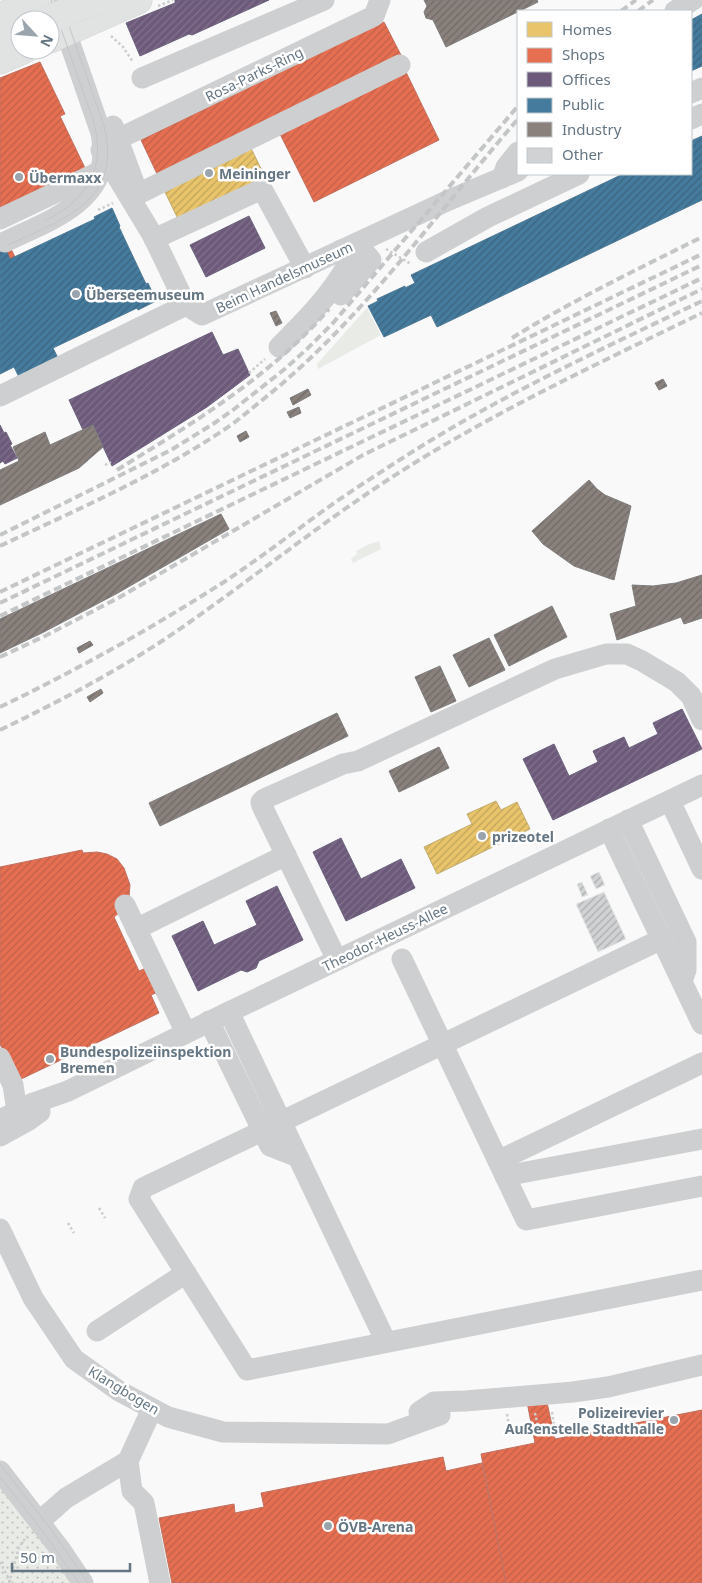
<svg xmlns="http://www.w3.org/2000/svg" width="702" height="1583" font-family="'Noto Sans',sans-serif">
<defs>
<pattern id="park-dots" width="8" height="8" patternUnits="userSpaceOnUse" patternTransform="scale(1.25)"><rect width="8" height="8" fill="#e8ebe6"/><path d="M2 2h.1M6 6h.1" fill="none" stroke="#c0c3c0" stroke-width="1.8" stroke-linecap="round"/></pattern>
<pattern id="homes-hatch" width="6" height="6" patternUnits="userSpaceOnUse" patternTransform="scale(1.25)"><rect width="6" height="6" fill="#e9c46a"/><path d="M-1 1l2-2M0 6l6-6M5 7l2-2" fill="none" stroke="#c0a45d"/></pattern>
<pattern id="shops-hatch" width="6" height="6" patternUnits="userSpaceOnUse" patternTransform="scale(1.25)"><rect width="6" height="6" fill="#e76f51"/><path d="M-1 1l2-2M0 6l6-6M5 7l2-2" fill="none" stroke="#bf6049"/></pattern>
<pattern id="offices-hatch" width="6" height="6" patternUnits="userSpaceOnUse" patternTransform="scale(1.25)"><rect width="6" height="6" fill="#6d597a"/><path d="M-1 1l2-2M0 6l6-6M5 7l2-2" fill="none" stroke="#81728d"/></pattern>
<pattern id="public-hatch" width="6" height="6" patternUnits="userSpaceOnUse" patternTransform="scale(1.25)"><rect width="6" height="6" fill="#457b9d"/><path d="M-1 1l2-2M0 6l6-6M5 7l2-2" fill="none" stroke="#3b6580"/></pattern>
<pattern id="industry-hatch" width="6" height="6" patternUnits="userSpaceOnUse" patternTransform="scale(1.25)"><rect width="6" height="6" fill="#8a817c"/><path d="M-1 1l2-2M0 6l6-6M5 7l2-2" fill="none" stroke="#6f6a67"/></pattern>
<pattern id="building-hatch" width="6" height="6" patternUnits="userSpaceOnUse" patternTransform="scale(1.25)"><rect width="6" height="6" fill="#d0d2d3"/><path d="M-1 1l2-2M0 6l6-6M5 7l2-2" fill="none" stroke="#acafb1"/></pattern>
</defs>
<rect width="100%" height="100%" fill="#f9f9f9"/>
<g fill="#e8ebe6">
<polygon points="367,308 381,335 318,369 317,364"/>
<polygon points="379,541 381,549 353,563 351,559 357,554 356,551 367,545"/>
</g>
<polygon fill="url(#park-dots)" points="0,1485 73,1583 0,1583"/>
<g fill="url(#homes-hatch)" stroke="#c1ad72">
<polygon points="249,144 266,179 179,221 162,186"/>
<polygon points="496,801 501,810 517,802 530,829 437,874 424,847 472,824 467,814"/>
</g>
<g fill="url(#shops-hatch)" stroke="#c07160">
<polygon points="384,22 402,57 158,176 141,140"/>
<polygon points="40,62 65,114 60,116 85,168 0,210 0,78"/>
<polygon points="405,70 439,140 314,202 279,132"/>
<polygon points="10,247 15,257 9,260 4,250"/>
<polygon points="82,850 83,853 97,852 107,854 117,859 124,868 130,885 129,896 120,912 114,917 139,971 146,968 158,992 151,995 159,1013 17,1081 0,1044 0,867"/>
<polygon points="546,1398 555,1439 702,1410 702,1583 506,1583 481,1454 535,1443 527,1402"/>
<polygon points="443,1457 446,1471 482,1463 506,1583 172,1583 159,1518 234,1504 235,1513 264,1507 261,1493"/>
</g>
<g fill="url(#offices-hatch)" stroke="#6b627d">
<polygon points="175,0 269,0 192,35 189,34 140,56 126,23 175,3"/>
<polygon points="249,216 265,248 206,277 190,245"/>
<polygon points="212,332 223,355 238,349 250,375 207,407 112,466 93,425 83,430 69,400"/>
<polygon points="0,425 4,433 6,432 12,444 10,445 17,458 5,464 3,461 0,463"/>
<polygon points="682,709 702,749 553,820 523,759 554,744 569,776 598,762 593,751 624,737 629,748 658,734 653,723"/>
<polygon points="341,838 361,879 401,859 415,888 346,921 313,852"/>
<polygon points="277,886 303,940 259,961 256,968 247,972 241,970 198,991 172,936 203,921 214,945 257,925 246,901"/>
</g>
<g fill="url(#public-hatch)" stroke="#4f7a95">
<polygon points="702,14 702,66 691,71 691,20"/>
<polygon points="702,136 702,200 437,327 431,315 384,337 368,306 378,301 377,299 405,286 405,288 415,283 411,275 623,174 691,174 691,141"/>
<polygon points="112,208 120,226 119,227 146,284 148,283 156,301 138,310 137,308 53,348 58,358 19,377 14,367 0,374 0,250 5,248 10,259 95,219 94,217"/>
</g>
<g fill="url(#industry-hatch)" stroke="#7f7e7e">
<polygon points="424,0 537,0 538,2 446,47 433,20 426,18 424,12 427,6"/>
<polygon points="276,311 282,323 276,326 270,313"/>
<polygon points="663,379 667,386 659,390 655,383"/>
<polygon points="308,389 311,395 293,405 290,398"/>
<polygon points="299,407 301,413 290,418 287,412"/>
<polygon points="93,425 103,447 79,468 0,505 0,470 19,461 13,447 45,432 50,445"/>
<polygon points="246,431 249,437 240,442 237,436"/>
<polygon points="589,480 597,489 605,495 631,506 614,580 574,566 543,544 532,531"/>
<polygon points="221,514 229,529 116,594 42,633 0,653 0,619"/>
<polygon points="702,575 702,618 684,624 681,617 617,640 610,614 636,606 632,585 653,586 676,583"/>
<polygon points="552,606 567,637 509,666 494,635"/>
<polygon points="489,638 505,670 469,687 453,655"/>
<polygon points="90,641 93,645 79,653 77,648"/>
<polygon points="440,666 456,701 431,712 415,677"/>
<polygon points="101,689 103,693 90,702 87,697"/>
<polygon points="337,713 348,736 160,826 149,803"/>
<polygon points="439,747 449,768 399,792 389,771"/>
</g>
<g fill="url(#building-hatch)" stroke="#e8e8e8">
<polygon points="599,872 605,885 596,889 590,876"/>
<polygon points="582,882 588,895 582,897 577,884"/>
<polygon points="604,892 626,939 598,952 576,904"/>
</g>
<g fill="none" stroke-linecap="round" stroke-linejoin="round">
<defs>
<g id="major">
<polyline points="50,39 138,0"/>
<polyline points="0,60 23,50"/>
</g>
<g id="highway">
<polyline points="0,17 40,0"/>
<polyline points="0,41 20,32"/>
</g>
</defs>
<use href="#major" stroke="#d5d6d7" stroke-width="29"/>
<use href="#highway" stroke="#d5d6d6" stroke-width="29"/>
<g stroke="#cbcccd" stroke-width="2.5" stroke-dasharray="2.5 2.5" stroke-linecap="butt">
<polyline points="158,6 173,0"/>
<polyline points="111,36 123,47 133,62"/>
<polyline points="98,210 113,203"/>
<polyline points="386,249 411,264"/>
<polyline points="249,373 265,359"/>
<polyline points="105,465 111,462"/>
<polyline points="99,1208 105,1218"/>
<polyline points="68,1223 74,1233"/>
<polyline points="552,1412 555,1431"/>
<polyline points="535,1413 539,1431"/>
<polyline points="507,1414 510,1432 532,1431"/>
<polyline points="557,1431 577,1429"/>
<polyline points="0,1562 11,1583"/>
<polyline points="9,1583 19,1547 27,1536"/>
</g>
<g stroke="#cecfd0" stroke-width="21">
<polyline points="675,11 693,0"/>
<polyline points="142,78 324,0"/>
<polyline points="691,93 702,88"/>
<polyline points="691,119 702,114"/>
<polyline points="113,126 137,191"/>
<polyline points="118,139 374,16 380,0"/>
<polyline points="101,150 153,236 186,305"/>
<polyline points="502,178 506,167 518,152"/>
<polyline points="138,194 400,65"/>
<polyline points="0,219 103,170"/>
<polyline points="154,239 262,189 305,268"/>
<path d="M 5,242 C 43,223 104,204 103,152 C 103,145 102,139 101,133 L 55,0"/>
<polyline points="426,252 488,217 579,174"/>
<polyline points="341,295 371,260 366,254 348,264"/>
<polyline points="186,305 202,315 449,200 518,171"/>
<path d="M 279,347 C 305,321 330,296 348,264 L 341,250"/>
<polyline points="0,396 186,305"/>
<polyline points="670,801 702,869"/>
<polyline points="628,820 686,942 686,970 682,981"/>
<polyline points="609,829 702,1024"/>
<polyline points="125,905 186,1033"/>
<polyline points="136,929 286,855"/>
<polyline points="662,939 143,1188 139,1199 247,1370 702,1280"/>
<polyline points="402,959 526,1220 702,1186"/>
<polyline points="337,960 262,806 261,802 264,799 343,764 358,761 555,669 606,654 627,654 642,661 677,682 691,696 702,720"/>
<polyline points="229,1012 386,1342"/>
<polyline points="209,1021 270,1146 298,1157"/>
<polyline points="0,1058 13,1085 17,1111"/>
<polyline points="0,1120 31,1104 68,1091 229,1012 702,785"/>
<polyline points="0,1136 29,1120 40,1112"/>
<polyline points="498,1161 702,1063"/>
<polyline points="505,1176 702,1139"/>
<polyline points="0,1229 33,1298 74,1359 119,1391 168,1417 223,1432 388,1434 440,1415"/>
<polyline points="97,1331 186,1273"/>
<polyline points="152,1409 128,1461 132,1491 144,1503 160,1583"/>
<polyline points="419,1412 434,1402 465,1401 573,1392 608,1387 702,1365"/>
<polyline points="0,1471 60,1549 83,1583"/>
<polyline points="40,1521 66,1498 128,1461"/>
</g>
<use href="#major" stroke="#e1e2e2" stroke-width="28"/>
<use href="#highway" stroke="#e1e2e2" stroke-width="28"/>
<g stroke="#c3c5c6" stroke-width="1">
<path d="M 46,220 C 88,200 107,166 93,120 L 51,0"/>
<path d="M 8,245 C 63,219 123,202 104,126 L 60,0"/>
<polyline points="0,1464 50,1528 88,1583"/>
<polyline points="0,1477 44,1533 79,1583"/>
</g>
<g stroke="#c3c5c6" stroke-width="4" stroke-dasharray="8 4" stroke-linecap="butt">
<polyline points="621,11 636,0"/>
<polyline points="638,11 653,0"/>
<path d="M 512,338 C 573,300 638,269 702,237"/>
<path d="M 117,470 C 193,423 270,377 329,309"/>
<polyline points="0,535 171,450 213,424 233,410 286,368 308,348 333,323 518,106"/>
<path d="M 0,546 C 78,509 160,474 231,425 C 242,417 251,409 261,401 C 361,322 435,215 518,119"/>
<polyline points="0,592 702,254"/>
<polyline points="0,603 702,265"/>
<polyline points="0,616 702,278"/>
<polyline points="0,657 45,636 120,597 363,455 702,289"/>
<path d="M 0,707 C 77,670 152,628 224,582 C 263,556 299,528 337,501 C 362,484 387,468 412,452 C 504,394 604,348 702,301"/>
<path d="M 0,730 C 56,703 110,675 162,641 C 243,587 318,524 400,472 C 496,411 599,363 702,313"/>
</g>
<defs>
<polyline id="highway-bridge" points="48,20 95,0"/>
</defs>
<use href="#highway-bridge" stroke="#d5d6d6" stroke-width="29" stroke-linecap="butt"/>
<use href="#highway-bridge" stroke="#e1e2e2" stroke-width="28"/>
</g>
<g fill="#99a4ac" stroke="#fff" stroke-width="2">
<circle cx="209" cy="173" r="5"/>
<circle cx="19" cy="177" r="5"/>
<circle cx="76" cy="294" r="5"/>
<circle cx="482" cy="836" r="5"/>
<circle cx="50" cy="1059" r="5"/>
<circle cx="674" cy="1420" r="5"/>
<circle cx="328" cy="1526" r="5"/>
</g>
<g text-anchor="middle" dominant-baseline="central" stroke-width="5" stroke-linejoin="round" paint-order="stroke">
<g font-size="14" fill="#657683" stroke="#fff">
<text transform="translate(254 74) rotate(-26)">Rosa-Parks-Ring</text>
<text transform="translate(284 277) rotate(-25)">Beim Handelsmuseum</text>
<text transform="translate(385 937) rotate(-26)">Theodor-Heuss-Allee</text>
<text transform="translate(124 1390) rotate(31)">Klangbogen</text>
</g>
<g font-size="14" font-weight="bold" fill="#657683" stroke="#fff" text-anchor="start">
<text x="219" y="173">Meininger</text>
<text x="29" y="177">Übermaxx</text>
<text x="86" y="294">Überseemuseum</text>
<text x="492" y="836">prizeotel</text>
<text x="60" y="1051">Bundespolizeiinspektion<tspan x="60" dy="16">Bremen</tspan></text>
<text x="664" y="1412" text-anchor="end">Polizeirevier<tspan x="664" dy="16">Außenstelle Stadthalle</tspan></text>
<text x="338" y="1526">ÖVB-Arena</text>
</g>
</g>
<rect x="517" y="10" width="175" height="165" fill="#ffffff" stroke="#c1c8cd"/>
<rect x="527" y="22" width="25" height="15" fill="#e9c46a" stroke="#c1c8cd"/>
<text x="562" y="35" font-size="15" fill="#657683">Homes</text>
<rect x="527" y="48" width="25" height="15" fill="#e76f51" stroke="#c1c8cd"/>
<text x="562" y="60" font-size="15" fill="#657683">Shops</text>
<rect x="527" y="72" width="25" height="15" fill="#6d597a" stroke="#c1c8cd"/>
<text x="562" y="85" font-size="15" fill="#657683">Offices</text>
<rect x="527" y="98" width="25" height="15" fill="#457b9d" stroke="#c1c8cd"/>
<text x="562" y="110" font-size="15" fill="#657683">Public</text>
<rect x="527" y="122" width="25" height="15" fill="#8a817c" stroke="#c1c8cd"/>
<text x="562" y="135" font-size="15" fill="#657683">Industry</text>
<rect x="527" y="148" width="25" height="15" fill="#d0d2d3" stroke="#c1c8cd"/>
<text x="562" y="160" font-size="15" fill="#657683">Other</text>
<g transform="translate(35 35) rotate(116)"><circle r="24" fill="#ffffff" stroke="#c1c8cd"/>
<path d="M0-4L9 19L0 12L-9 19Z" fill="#99a4ac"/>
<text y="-8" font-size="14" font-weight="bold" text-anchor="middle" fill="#657683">N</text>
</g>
<path d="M12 1563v8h118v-8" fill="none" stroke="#657683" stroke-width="2.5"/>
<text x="20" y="1563" font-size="15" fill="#657683" stroke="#ffffff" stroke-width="4" paint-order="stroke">50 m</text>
</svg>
